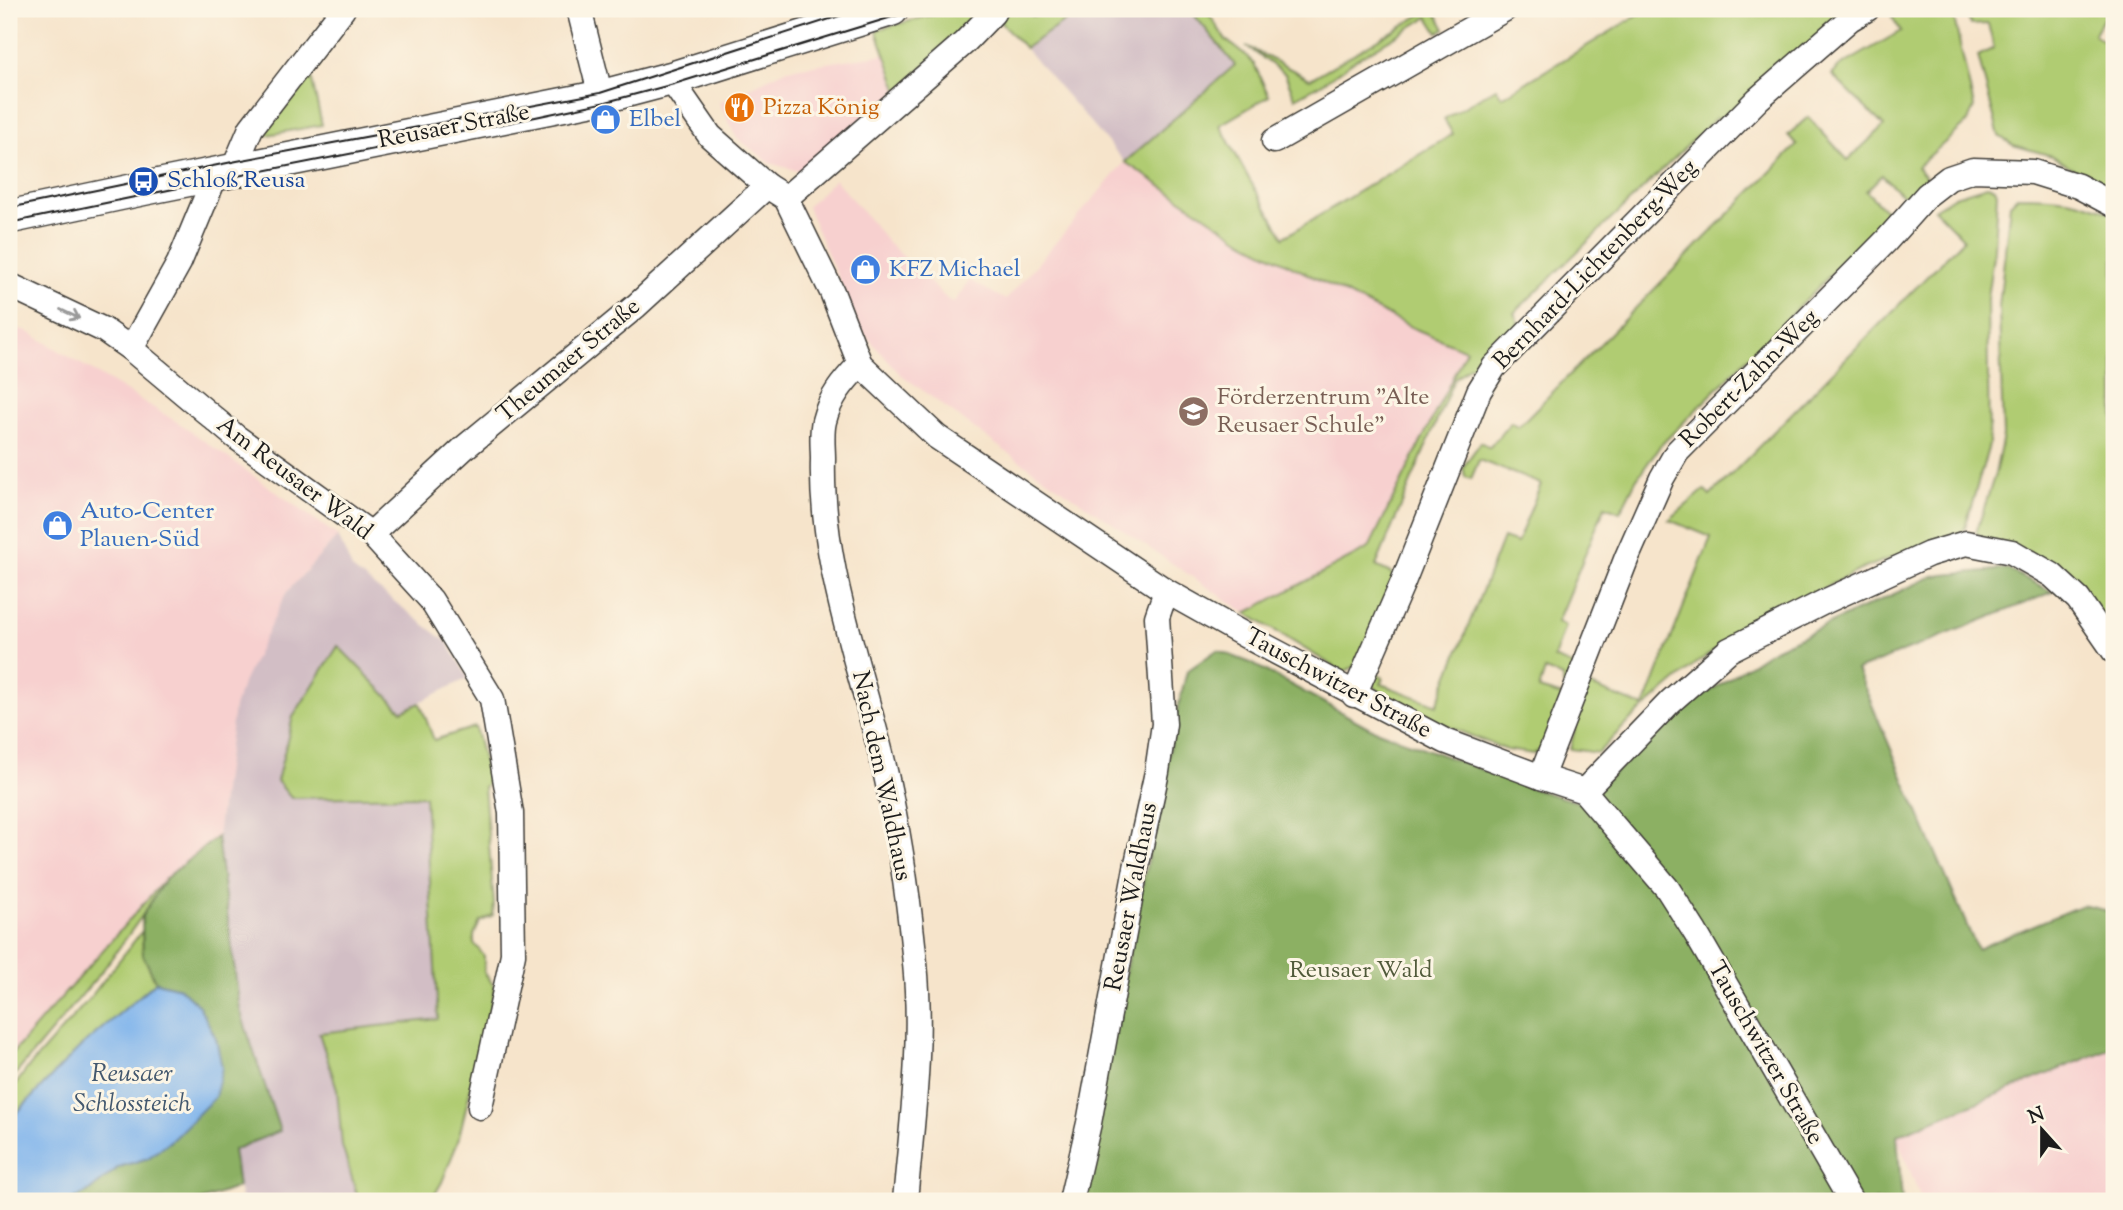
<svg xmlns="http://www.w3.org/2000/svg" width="2123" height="1210" font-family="'Sorts Mill Goudy',serif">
<rect width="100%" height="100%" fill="#fcf5e5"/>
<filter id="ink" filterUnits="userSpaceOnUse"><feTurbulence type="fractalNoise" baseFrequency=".0143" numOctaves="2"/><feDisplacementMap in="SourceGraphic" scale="14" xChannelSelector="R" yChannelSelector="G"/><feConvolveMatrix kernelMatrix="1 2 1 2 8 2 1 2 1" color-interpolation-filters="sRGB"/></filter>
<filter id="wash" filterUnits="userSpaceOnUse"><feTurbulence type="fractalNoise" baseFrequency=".00686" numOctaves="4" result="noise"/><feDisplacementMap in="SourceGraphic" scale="28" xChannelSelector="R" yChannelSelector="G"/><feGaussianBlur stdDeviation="1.57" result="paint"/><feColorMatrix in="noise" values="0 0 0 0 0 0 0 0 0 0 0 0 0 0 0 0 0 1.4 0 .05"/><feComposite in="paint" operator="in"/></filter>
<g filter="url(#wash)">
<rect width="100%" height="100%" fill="#f6e4cb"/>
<g fill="#f7d0cf">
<polygon points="885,54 899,92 808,167 798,171 770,163 736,137 719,102 788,69"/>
<polygon points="1125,162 1245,242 1413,328 1466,350 1369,548 1246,613 1005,451 899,373 861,330 807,207 835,179 888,242 948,300 954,303 969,280 1006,300"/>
<polygon points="9,329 25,330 182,425 338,536 286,593 234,707 217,837 166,878 9,1058"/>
<polygon points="2114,1047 2114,1201 1922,1201 1896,1135"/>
</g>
<g fill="#d2bec5">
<polygon points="1083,9 1189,9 1235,65 1125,162 1025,48"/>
<polygon points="338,536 352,569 447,642 468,678 402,711 339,646 291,798 425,796 438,1019 319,1033 337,1089 342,1146 359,1201 242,1201 238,1187 233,1150 280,1131 240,1010 217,837 234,707 243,683 286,593"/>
</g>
<g fill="#b0cc72" stroke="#667447" stroke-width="2">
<polygon points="955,9 983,9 899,92 877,32 879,29"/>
<polygon points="1005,9 1024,11 1033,16 1061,9 1083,9 1025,48 1000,22"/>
<polygon points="1431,9 1438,9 1435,11 1445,29 1438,33 1428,17 1355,60 1323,83 1295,98 1285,74 1246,46 1310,79"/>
<polygon points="1648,9 1853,9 1725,122 1716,118 1514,313 1519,324 1484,367 1470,366 1454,379 1376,566 1397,576 1359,663 1352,668 1343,672 1246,613 1369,548 1466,350 1413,328 1245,242 1125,162 1235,65 1195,16 1207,11 1226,40 1246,55 1254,64 1269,96 1220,125 1249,179 1284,237 1453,134 1444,119 1496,88 1502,97"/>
<polygon points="1905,9 1952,9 1974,107 1968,122 1917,167 1927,178 1906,199 1882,175 1866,191 1890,215 1660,446 1636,480 1620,512 1605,506 1557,622 1565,626 1554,658 1574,666 1568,686 1563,685 1563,677 1545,670 1539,689 1566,697 1548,746 1533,754 1507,750 1429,719 1382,695 1373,685 1375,673 1383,677 1381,684 1437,705 1503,538 1517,543 1541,484 1479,460 1471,479 1465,477 1463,467 1481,442 1489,448 1511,422 1518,427 1797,145 1788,135 1808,117 1848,160 1884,126 1832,75 1839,67 1901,31 1892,17"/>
<polygon points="1964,9 2109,9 2094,35 2114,47 2114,192 2052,156 2013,145 1999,136 1978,56 1994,48 1988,24 1971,25"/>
<polygon points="310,72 322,125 262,136 260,134"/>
<polygon points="1987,186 1995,188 1997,193 1994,249 1987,298 1989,445 1965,528 1957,538 1919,547 1860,570 1752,625 1698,662 1627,723 1598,753 1570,749 1586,684 1644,707 1711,537 1669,520 1704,490 1710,496 1964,239 1934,209 1955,196"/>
<path d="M 2018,196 C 2056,196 2079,198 2114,214 L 2114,641 L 2087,601 L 1976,533 L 1995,474 L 2003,436 L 1999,307 L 2010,204 Z"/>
<polygon points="338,646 402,711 420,703 434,740 475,727 489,782 484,787 494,904 493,915 480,922 474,935 474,943 484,956 484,972 495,987 458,1141 442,1182 431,1201 359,1201 342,1146 337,1089 319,1033 438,1019 425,796 291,798 277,781 293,717"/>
<polygon points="166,878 142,916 103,970 9,1082 10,1056"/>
<polygon points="142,931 143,955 156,982 77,1050 9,1121 9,1094 26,1070 89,999"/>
</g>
<g fill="#8cb064" stroke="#546640" stroke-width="2">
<polygon points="2007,569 2053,592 1857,670 1977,949 2082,905 2114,912 2114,1047 1897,1135 1902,1201 1076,1201 1095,1123 1178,707 1187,671 1217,650 1251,663 1370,728 1536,790 1581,803 1689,705 1772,650 1933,576"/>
<polygon points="217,837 240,1010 280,1131 233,1150 238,1187 200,1201 71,1201 88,1192 119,1167 148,1158 174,1138 199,1006 180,988 156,982 143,955 142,916 166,878"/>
</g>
<polygon fill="#7eb3ec" stroke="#4d6884" stroke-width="2" points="156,982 180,988 199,1006 216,1038 222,1068 215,1097 174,1138 148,1158 119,1167 88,1192 71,1201 9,1201 9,1121 77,1050"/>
</g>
<g filter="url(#ink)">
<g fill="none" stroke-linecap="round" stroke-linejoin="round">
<defs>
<g id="street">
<polyline points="579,9 601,97"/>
<polyline points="673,78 674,84 710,136 767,186 786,198 832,292 860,364 937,437 1166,591 1248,637 1445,741 1541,777 1584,791 1667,888 1695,932 1851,1201"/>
<polyline points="1274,141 1505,9"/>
<polyline points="238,170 237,161 251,128 343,9"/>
<polyline points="216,174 179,263 131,349 236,437 371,534 431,600 492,699 511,813 513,954 480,1107"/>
<polyline points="786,198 964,43 993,13 995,9"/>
<polyline points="9,285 104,330 131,349"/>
<path d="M 860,364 C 843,382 830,397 824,421 C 821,433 823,447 823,459 C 820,559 857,657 881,754 C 898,822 908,893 915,963 C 923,1043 912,1122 905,1201"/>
<polyline points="371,534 464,448 636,306 767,186"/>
<polyline points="1354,695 1403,582 1479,391 1494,367 1758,99 1850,19 1867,9"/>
<polyline points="1541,777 1627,557 1662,478 1677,452 1886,241 1927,195 1949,178 1973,170 2033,172 2078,186 2114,205"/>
<polyline points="1584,791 1671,701 1729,650 1824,602 1929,554 1966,543 2012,552 2052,575 2078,599 2114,651"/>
<polyline points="1071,1201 1089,1123 1136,868 1157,772 1164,724 1157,617 1166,591"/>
</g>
<polyline id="secondary" points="9,217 146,188 601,97 673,78 892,9"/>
</defs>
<use href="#street" stroke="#3d3a36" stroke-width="27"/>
<use href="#secondary" stroke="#3d3a36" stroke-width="36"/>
<use href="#street" stroke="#fff" stroke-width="24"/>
<use href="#secondary" stroke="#fff" stroke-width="33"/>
<g stroke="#1c1c1c" stroke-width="2">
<polyline points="9,208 237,161 600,93 861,9"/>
<polyline points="9,223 212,181 512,122 606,102 674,84 918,9"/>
</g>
</g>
<defs><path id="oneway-shaft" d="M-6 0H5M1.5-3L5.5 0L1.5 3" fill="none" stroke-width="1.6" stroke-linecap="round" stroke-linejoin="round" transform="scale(1.75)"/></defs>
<use stroke="#999" href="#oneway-shaft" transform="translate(70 314) rotate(25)"/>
</g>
<defs>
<symbol id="restaurant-disc" viewBox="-11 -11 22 22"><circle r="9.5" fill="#e8710a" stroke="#fcf5e5"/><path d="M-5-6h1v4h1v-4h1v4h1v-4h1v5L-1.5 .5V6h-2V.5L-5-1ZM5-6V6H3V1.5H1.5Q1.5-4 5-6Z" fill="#fff"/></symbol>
<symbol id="shop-disc" viewBox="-11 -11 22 22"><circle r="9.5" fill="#3f7fe0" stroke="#fcf5e5"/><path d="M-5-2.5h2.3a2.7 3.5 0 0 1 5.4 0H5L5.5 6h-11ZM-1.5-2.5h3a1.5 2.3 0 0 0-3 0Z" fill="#fff"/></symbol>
<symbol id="bus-disc" viewBox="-11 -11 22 22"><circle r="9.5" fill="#1a4fb4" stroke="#fcf5e5"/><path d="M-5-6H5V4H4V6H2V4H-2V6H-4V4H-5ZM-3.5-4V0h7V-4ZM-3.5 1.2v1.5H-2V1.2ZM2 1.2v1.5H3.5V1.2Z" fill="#fff"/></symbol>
<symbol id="school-disc" viewBox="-11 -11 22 22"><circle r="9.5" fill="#8d6e63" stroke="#fcf5e5"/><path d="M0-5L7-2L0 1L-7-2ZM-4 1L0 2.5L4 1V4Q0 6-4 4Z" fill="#fff"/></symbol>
</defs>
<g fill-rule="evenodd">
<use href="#restaurant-disc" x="722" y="90" width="35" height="35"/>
<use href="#shop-disc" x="588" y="102" width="35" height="35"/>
<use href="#bus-disc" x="126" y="164" width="35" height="35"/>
<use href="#shop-disc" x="848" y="252" width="35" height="35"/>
<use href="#school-disc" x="1176" y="394" width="35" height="35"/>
<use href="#shop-disc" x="40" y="508" width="35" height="35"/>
</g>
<g text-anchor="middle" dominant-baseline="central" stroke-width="6" stroke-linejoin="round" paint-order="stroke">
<g font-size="24" fill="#c56008" stroke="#fcf5e5" text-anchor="start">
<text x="763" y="108">Pizza König</text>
</g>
<g font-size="24" fill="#366cbe" stroke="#fcf5e5" text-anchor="start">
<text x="629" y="120">Elbel</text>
<text x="889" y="270">KFZ Michael</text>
<text x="80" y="512">Auto-Center<tspan x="80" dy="28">Plauen-Süd</tspan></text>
</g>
<g font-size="24" fill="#1c1c1c" stroke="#fcf5e5">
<text transform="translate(454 127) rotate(-11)">Reusaer Straße</text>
<text transform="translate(1596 265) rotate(-46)">Bernhard-Lichtenberg-Weg</text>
<text transform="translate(569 361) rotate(-40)">Theumaer Straße</text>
<text transform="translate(1750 379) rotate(-45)">Robert-Zahn-Weg</text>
<text transform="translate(294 479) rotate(37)">Am Reusaer Wald</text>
<text transform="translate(1338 684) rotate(28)">Tauschwitzer Straße</text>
<text transform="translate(881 776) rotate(78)">Nach dem Waldhaus</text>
<text transform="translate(1132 897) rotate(-79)">Reusaer Waldhaus</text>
<text transform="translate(1765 1053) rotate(60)">Tauschwitzer Straße</text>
</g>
<g font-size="24" fill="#164399" stroke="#fcf5e5" text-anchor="start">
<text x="167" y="181">Schloß Reusa</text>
</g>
<g font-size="24" fill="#785e54" stroke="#fcf5e5" text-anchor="start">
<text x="1217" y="398">Förderzentrum "Alte<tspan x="1217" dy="28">Reusaer Schule"</tspan></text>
</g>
<g font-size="24" fill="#505a3a" stroke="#fcf5e5">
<text x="1361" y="971">Reusaer Wald</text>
</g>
<g font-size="26" font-style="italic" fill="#43586f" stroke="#fcf5e5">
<text x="132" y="1074">Reusaer<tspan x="132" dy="30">Schlossteich</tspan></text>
</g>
</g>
<rect width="2123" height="1210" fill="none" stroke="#fcf5e5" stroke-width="35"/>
<g transform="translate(2042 1130) rotate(339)" stroke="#fcf5e5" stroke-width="5" paint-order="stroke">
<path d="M0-5L12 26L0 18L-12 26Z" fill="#1c1c1c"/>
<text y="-10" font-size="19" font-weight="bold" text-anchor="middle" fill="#1c1c1c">N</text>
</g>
</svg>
